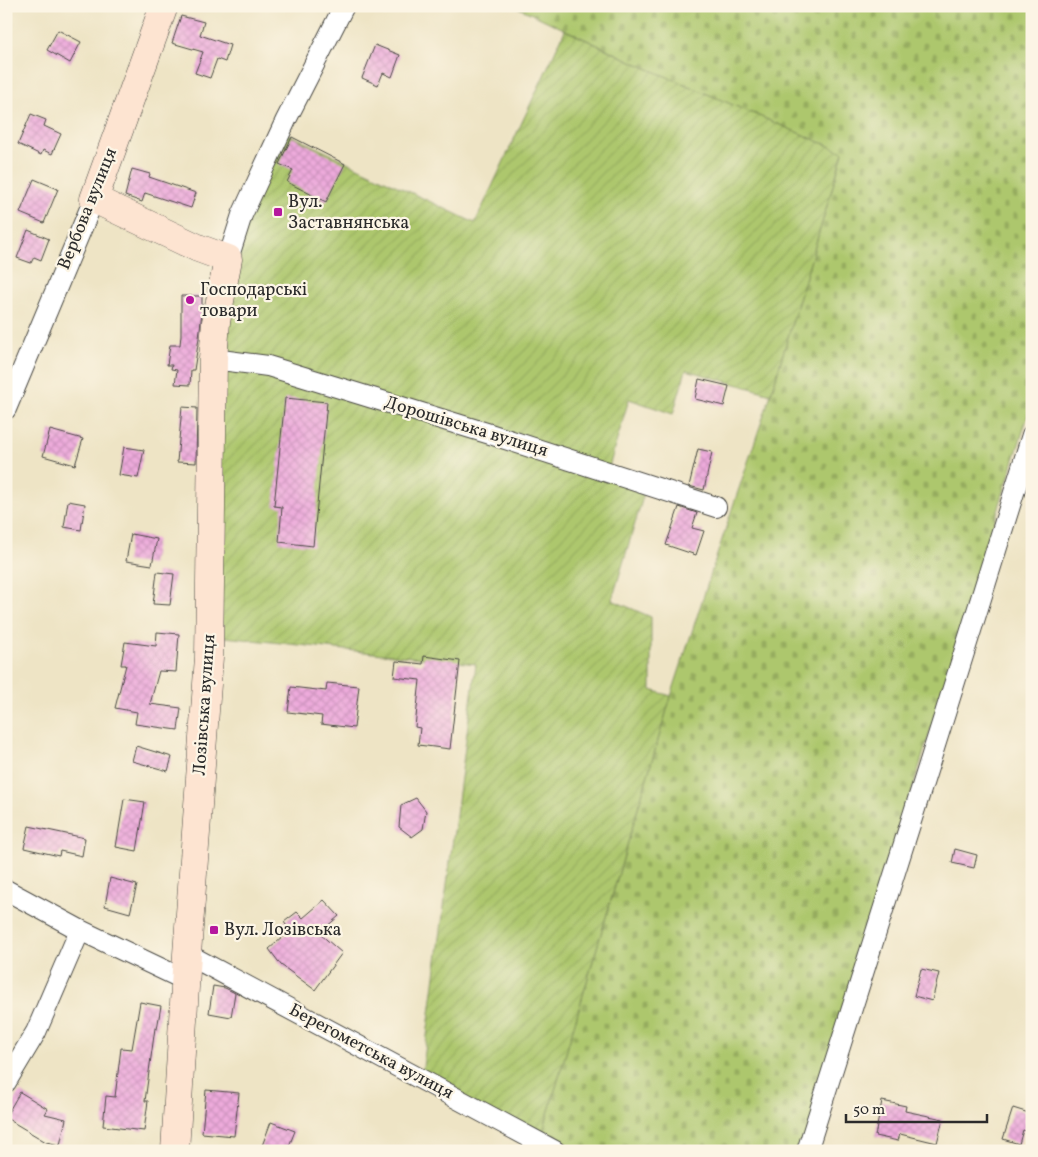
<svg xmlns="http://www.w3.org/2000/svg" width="1038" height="1157" font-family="Vollkorn,serif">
<defs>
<pattern id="cemetery-stones" width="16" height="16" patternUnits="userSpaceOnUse" patternTransform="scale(1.25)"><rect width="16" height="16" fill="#adc76d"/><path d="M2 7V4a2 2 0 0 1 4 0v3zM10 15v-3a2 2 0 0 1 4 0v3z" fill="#95ab5f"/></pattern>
<pattern id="garden-furrows" width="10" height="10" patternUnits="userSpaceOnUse" patternTransform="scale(1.25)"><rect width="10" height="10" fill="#adc76d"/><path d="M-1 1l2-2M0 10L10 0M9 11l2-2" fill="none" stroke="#95ab5f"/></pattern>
<pattern id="building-cross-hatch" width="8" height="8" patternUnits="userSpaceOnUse" patternTransform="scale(1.25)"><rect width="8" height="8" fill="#edaadb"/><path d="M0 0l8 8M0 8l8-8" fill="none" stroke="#cb92bc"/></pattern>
</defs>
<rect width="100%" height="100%" fill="#fcf5e5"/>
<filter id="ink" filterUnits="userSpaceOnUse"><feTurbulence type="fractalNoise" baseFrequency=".02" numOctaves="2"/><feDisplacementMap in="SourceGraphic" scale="10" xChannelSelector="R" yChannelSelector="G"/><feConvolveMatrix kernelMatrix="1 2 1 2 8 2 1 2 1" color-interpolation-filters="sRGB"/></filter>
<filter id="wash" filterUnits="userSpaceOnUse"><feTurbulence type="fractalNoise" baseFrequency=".0096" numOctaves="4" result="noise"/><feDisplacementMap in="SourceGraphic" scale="20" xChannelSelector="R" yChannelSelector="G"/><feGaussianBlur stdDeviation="1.12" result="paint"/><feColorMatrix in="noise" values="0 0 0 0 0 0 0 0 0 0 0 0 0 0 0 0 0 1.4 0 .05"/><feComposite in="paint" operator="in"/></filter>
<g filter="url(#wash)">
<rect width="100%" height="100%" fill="#eee4c5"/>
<polygon fill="url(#cemetery-stones)" stroke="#6c794c" points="515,6 1032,6 1032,403 975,583 803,1151 561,1151 540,1141 671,696 731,512 771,394 843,152 644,67"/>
<polygon fill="url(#garden-furrows)" stroke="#6c794c" points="565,30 644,67 843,152 771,394 686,370 673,414 629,399 609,467 648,480 612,600 651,617 651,690 671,696 540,1141 422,1074 476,664 206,635 220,268 286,133 475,223"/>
<g id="blocks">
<g fill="url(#building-cross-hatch)">
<polygon points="181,16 204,22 200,35 230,45 225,62 217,59 210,78 195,73 203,52 172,43"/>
<polygon points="58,30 81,42 70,63 47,50"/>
<polygon points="375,45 400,55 392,77 383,73 378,85 362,78"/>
<polygon points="31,114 46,120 44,126 61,134 52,154 43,150 41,155 18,144"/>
<polygon points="292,137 345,164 326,202 287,182 293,170 279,164"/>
<polygon points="132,169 150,174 149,177 196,193 191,208 145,193 142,202 125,196"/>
<polygon points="34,179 58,189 44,223 20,213"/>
<polygon points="28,230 49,239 41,260 34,257 31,263 17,258"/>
<polygon points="181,296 202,296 202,312 199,338 194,370 191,370 190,385 175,384 177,370 171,369 172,365 167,365 170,345 180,345 181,335"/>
<polygon points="699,379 729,386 724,406 695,399"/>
<polygon points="285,398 327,402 313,546 279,542 282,507 274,506"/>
<polygon points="182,407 197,408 196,463 177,462"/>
<polygon points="50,430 83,439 75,465 43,456"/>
<polygon points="124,447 144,450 138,478 119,475"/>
<polygon points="698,449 712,452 704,490 689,486"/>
<polygon points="68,501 85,504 81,530 64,527"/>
<polygon points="679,507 697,513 692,528 704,531 696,555 666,545"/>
<polygon points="131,534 157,539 152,565 126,561"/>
<polygon points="157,572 174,574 170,605 153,604"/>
<polygon points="157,632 179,634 176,672 159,671 150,704 181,708 178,730 135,724 137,712 115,708 126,665 121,665 125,642 156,646"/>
<polygon points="424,656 460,661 450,749 418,745 420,728 415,727 420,680 394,677 396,661 423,664"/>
<polygon points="327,683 359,686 354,728 321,724 322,716 288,712 291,687 326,691"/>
<polygon points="136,746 172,757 168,771 132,761"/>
<polygon points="416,798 426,811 423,829 412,837 399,827 401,805"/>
<polygon points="124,799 145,802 137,851 116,847"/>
<polygon points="29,826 85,838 82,856 60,851 59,856 24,848"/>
<polygon points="955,849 977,855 974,868 952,863"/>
<polygon points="110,878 137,885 130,913 105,906"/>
<polygon points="324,900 339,916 319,933 342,953 315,990 281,965 269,949 290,931 284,922 297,912 303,918"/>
<polygon points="921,969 939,973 932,1001 914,996"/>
<polygon points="213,986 225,988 235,993 231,1017 209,1013"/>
<polygon points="140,1002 161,1006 157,1029 155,1028 145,1101 148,1101 144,1131 103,1126 106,1096 115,1097 121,1048 132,1049"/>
<polygon points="206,1090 239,1093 234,1136 202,1133"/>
<polygon points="20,1092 48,1109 45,1114 66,1119 60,1145 46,1142 6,1118 6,1116"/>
<polygon points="882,1101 906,1106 905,1111 943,1119 937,1143 900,1134 898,1141 875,1136"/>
<polygon points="1013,1108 1032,1114 1032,1133 1023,1130 1019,1144 1003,1139"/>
<polygon points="271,1122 295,1131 287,1151 260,1151"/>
</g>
</g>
</g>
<g filter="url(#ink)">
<use href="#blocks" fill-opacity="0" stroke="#484742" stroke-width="1"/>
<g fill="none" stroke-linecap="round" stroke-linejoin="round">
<defs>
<g id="street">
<polyline points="228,259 242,215 254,189 286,120 344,6"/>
<polyline points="213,359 268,366 490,434 716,507"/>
<polyline points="6,409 94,199"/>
<polyline points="6,890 80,930 185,980"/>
<polyline points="187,954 555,1151"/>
<polyline points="6,1082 36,1032 80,930"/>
<polyline points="807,1151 943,720 1032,435"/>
</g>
<polyline id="secondary" points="164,6 94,199 198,248 228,259 216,322 213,359 209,657 187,954 175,1151"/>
</defs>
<use href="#street" stroke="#484742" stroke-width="22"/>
<use href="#secondary" stroke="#484742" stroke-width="29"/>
<use href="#street" stroke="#fff" stroke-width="20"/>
<use href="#secondary" stroke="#fde4d1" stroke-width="28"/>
</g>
</g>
<g fill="#b5179e" stroke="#fcf5e5" stroke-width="2">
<rect x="273" y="207" width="10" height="10" rx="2.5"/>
<circle cx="190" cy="300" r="5"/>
<rect x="209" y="925" width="10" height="10" rx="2.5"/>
</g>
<g text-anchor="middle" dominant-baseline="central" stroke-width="4.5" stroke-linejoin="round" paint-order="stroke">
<g font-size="18" fill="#2b2b2b" stroke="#fcf5e5" text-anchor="start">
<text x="288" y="202">Вул.<tspan x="288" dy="21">Заставнянська</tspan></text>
<text x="200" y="290">Господарські<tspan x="200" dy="21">товари</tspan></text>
<text x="224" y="930">Вул. Лозівська</text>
</g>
<g font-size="18" fill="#2b2b2b" stroke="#fcf5e5">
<text transform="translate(88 209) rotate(-68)">Вербова вулиця</text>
<text transform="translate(466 427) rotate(17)">Дорошівська вулиця</text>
<text transform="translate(205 705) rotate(-86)">Лозівська вулиця</text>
<text transform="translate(371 1052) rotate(28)">Берегометська вулиця</text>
</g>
</g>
<rect width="1038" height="1157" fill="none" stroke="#fcf5e5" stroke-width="25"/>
<path d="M846 1114v8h141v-8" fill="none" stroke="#2b2b2b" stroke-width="2.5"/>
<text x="853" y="1114" font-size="15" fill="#2b2b2b" stroke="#fcf5e5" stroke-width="4" paint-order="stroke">50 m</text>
</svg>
